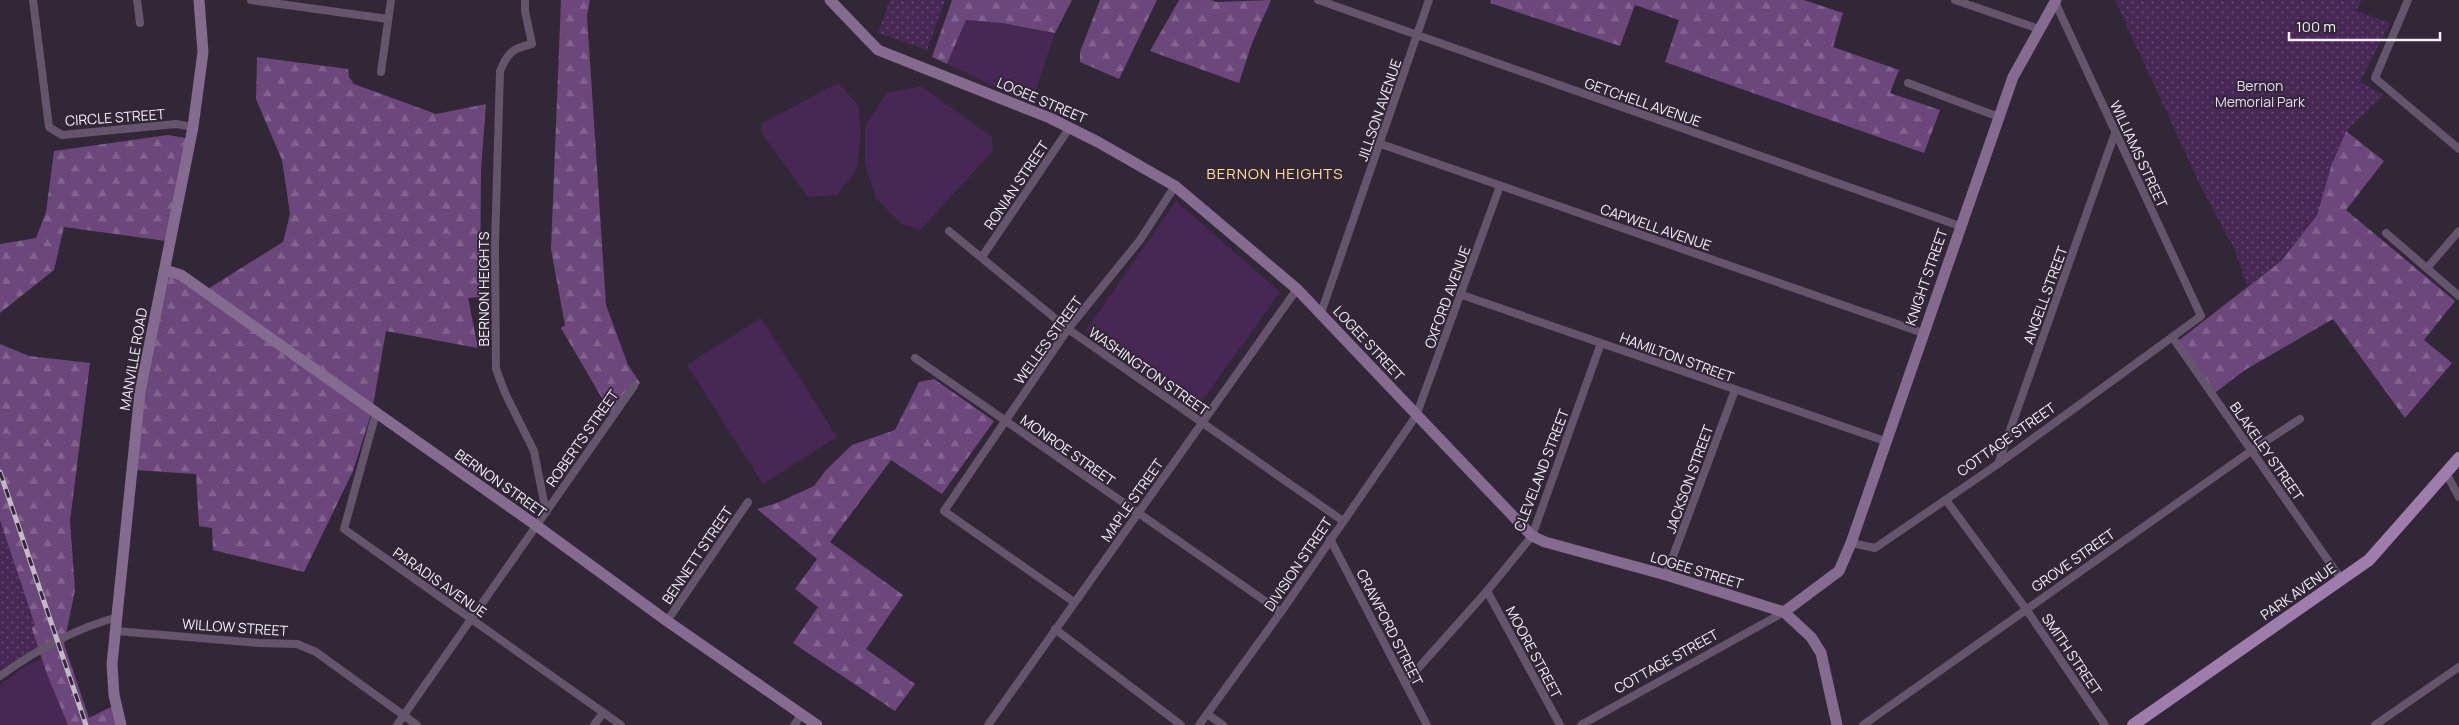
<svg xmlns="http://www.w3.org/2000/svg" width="2459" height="725" font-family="Manrope,sans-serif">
<defs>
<pattern id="forest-firs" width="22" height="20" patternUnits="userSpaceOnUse" patternTransform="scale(1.25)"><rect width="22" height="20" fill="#6c477c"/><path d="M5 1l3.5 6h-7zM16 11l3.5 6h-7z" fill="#82628f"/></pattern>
<pattern id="park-dots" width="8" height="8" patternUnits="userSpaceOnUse" patternTransform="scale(1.25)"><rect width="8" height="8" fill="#472854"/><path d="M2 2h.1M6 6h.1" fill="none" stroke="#62486d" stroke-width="1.8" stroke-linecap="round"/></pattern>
</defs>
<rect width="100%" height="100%" fill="#312736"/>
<g fill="#472854">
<polygon points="966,20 1002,23 1055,33 1031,104 947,64"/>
<polygon points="838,83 859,106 861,138 856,171 837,195 808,197 765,138 761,131 762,123"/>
<polygon points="921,86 992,137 993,151 920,230 900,223 876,198 865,165 865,126 887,93"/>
<polygon points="1176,201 1280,292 1196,409 1086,330"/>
<polygon points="761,318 837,437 763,484 687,365"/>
<polygon points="42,659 68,725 0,725 0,685 26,666"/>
</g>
<g fill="url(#forest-firs)">
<polygon points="561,0 590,0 587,16 606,305 628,365 640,383 614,419 561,328 565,325 551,249"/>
<polygon points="952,0 1072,0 1055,33 1002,23 966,20 947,64 932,57"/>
<polygon points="1100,0 1157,0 1119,79 1080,62 1080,52"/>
<polygon points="1179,0 1211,0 1217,2 1271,0 1252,43 1239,83 1150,51"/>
<polygon points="1491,0 1804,0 1843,13 1833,47 1899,70 1890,93 1940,110 1924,153 1665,62 1679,20 1635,5 1620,46 1490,3"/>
<polygon points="257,57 348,69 349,77 354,84 436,114 486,104 481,169 480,297 468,298 478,348 386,331 372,411 353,471 304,572 213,550 212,528 199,526 196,474 133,470 142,395 167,272 203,292 283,242 290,214 282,160 256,99"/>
<polygon points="2346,131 2384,161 2346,210 2455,301 2424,340 2452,363 2405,418 2333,319 2245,370 2212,395 2178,341 2281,261 2317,215 2331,166"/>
<polygon points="168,135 191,139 173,242 64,227 54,270 0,313 0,244 36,238 46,212 54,151"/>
<polygon points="0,344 29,356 90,363 70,521 75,590 64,644 89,718 113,706 116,725 68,725 47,674 0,534"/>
<polygon points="934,379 994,421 942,494 891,460 830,542 903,595 866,649 915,684 895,711 793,643 818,607 795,589 817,559 757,509 777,503 814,486 826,470 852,445 895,430 919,382"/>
</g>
<g fill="url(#park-dots)">
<polygon points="890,0 945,0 927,50 878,33"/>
<polygon points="2115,0 2361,0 2357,11 2390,23 2360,82 2384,95 2346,131 2331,166 2317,215 2281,261 2247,286 2235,250 2200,185"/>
<polygon points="0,520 35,625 31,628 38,648 0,669"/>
</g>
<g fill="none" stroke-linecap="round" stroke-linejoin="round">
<g stroke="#65556c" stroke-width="8">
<polyline points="33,0 49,127 62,135 176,124 193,127"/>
<polyline points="137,0 140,23"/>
<polyline points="251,0 388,19"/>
<path d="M 525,0 L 525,11 L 532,44 C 513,48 508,52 500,71 L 495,245 L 496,369 L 505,393 L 534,451 L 546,512"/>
<polyline points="1318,0 1960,226"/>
<polyline points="1955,0 2039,29"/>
<polyline points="2408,0 2375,78 2459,149"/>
<polyline points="381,72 391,0"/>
<polyline points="1908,83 1999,117"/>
<polyline points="1381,144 1923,333"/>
<polyline points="949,231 1068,329 1343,521"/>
<polyline points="2386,233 2459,296"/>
<polyline points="982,257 1070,127"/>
<polyline points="2427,268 2459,231"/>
<polyline points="1462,295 1885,441"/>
<polyline points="1321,313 1429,0"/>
<polyline points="2173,338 2341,579"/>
<polyline points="915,358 1281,612"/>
<polyline points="376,413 344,529 621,725"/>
<polyline points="1998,464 2115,133"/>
<polyline points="2446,473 2459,497"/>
<polyline points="1946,500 2026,609 2105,725"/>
<polyline points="1330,539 1427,725"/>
<polyline points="1851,543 1875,548 1998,464 2201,316 2055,2"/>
<polyline points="1666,575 1735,390"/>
<polyline points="1487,591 1560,725"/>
<polyline points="1074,602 944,511 1068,329 1140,240 1175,186"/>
<polyline points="667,621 748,502"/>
<polyline points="1055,629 1181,725"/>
<polyline points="116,631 259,643 297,644 316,652 417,725"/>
<path d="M 0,676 C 35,651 76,628 118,617"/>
<polyline points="1405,683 1487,591 1532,536 1601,343"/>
<polyline points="1207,714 1223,725"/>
<polyline points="397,725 634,386"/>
<polyline points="594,725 603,713"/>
<polyline points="794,725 802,714"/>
<polyline points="988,725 1297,289"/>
<polyline points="1199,725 1281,612 1416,416 1500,186"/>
<polyline points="1581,725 1784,612"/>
<polyline points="1863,725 2251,451 2300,419"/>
<polyline points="2375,725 2459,667"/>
</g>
<g stroke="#856b90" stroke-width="11">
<polyline points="830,0 878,50 1050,118 1098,142 1175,186 1297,289 1532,536 1545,542 1666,575 1784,612 1811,637 1821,653 1837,725"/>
<polyline points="165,270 181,275 537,526 667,621 817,725"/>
<polyline points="1784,612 1839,571 1851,543 2013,77 2056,0"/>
<polyline points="121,725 114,695 112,664 140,392 193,127 203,52 199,0"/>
</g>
<polyline stroke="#9e7cac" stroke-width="12" points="2133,725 2369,560 2459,458"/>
<defs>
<polyline id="rail" points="0,472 86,725"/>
</defs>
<use href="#rail" stroke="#c2bbc6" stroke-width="5"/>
<use href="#rail" stroke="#312736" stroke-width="3" stroke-dasharray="9" stroke-linecap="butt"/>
</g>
<g text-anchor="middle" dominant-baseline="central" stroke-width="4" stroke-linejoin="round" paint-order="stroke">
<g font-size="14" fill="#ecd6f6" stroke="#312736">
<text x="2260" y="85">Bernon<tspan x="2260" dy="16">Memorial Park</tspan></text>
</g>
<g font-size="14" fill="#f5eff8" stroke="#312736">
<text transform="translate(1042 100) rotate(23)">LOGEE STREET</text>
<text transform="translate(1643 102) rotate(19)">GETCHELL AVENUE</text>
<text transform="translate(1379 110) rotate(-71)">JILLSON AVENUE</text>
<text transform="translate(115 117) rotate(-4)">CIRCLE STREET</text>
<text transform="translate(2139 154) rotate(65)">WILLIAMS STREET</text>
<text transform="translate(1016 185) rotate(-56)">RONIAN STREET</text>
<text transform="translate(1656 227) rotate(19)">CAPWELL AVENUE</text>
<text transform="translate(1926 277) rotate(-71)">KNIGHT STREET</text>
<text transform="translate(483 289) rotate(-90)">BERNON HEIGHTS</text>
<text transform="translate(2045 295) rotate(-70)">ANGELL STREET</text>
<text transform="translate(1447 297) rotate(-70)">OXFORD AVENUE</text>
<text transform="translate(1048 340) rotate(-54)">WELLES STREET</text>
<text transform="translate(1369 343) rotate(47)">LOGEE STREET</text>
<text transform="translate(1677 357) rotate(20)">HAMILTON STREET</text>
<text transform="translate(133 359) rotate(-80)">MANVILLE ROAD</text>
<text transform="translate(1149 371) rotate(35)">WASHINGTON STREET</text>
<text transform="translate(582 438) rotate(-55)">ROBERTS STREET</text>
<text transform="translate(2006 439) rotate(-35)">COTTAGE STREET</text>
<text transform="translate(1068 450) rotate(35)">MONROE STREET</text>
<text transform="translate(2267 451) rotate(55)">BLAKELEY STREET</text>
<text transform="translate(1541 470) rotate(-69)">CLEVELAND STREET</text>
<text transform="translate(1689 479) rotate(-70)">JACKSON STREET</text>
<text transform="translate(501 483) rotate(35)">BERNON STREET</text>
<text transform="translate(1132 500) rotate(-55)">MAPLE STREET</text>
<text transform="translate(697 555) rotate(-56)">BENNETT STREET</text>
<text transform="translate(2073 560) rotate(-35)">GROVE STREET</text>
<text transform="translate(1298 564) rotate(-56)">DIVISION STREET</text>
<text transform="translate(1697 570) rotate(17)">LOGEE STREET</text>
<text transform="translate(440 582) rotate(35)">PARADIS AVENUE</text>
<text transform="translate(2298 591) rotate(-35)">PARK AVENUE</text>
<text transform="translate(235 627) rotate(4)">WILLOW STREET</text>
<text transform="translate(1390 627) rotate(63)">CRAWFORD STREET</text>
<text transform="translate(1534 652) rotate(62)">MOORE STREET</text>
<text transform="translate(2072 654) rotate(56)">SMITH STREET</text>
<text transform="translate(1666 661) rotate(-29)">COTTAGE STREET</text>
</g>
<g font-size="15" letter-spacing="1" fill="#fee296" stroke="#312736">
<text x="1275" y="173">BERNON HEIGHTS</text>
</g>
</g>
<path d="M2289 32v8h151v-8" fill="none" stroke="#f5eff8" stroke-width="2.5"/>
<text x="2296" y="32" font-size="15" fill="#f5eff8" stroke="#312736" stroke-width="4" paint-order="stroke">100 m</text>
</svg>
